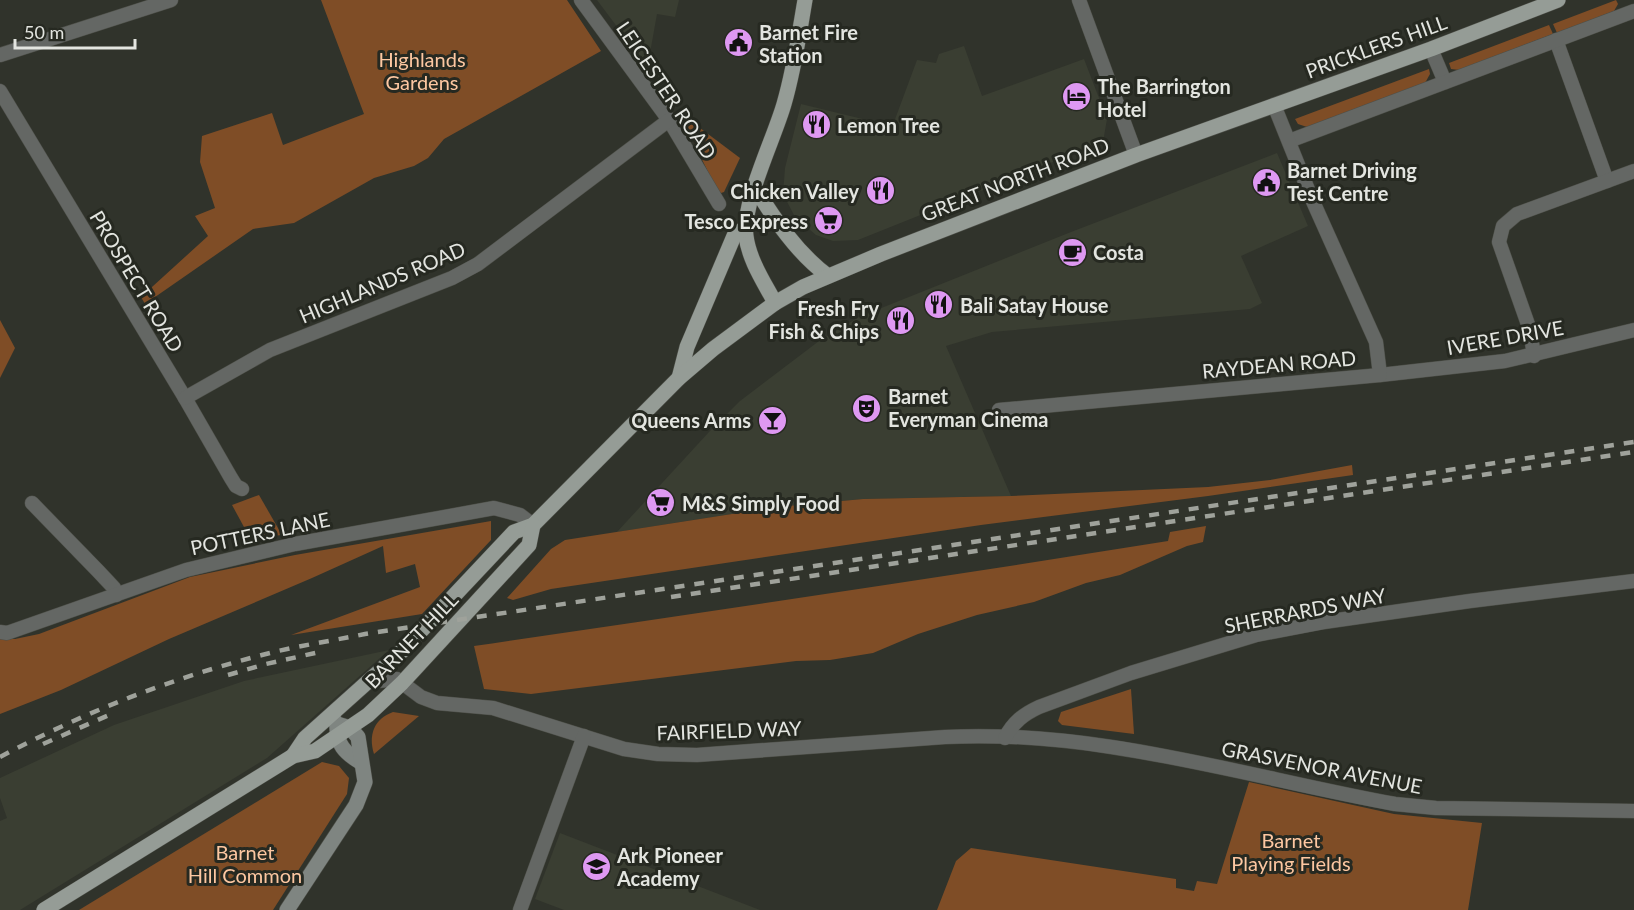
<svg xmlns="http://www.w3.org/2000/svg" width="1634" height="910" font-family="Lato,sans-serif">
<rect width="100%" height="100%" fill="#30332b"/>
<g fill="#3a3e32">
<polygon points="597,0 679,0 675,17 657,14 650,53 642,60"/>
<polygon points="964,46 982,96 1084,59 1107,119 1103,142 858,240 833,241 816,235 795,217 783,194 785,168 801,104 879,123 894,122 917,60 936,63 939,54"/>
<polygon points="1277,153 1308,226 1241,256 1262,303 1250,309 992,332 946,346 1011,496 863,499 777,507 617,532 709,432 740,401 819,341 859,317 1071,232"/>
<polygon points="389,650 267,758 20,910 0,910 0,821 7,818 0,798 0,778 114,725 244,681"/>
<polygon points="560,833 760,910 564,910 535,899"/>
</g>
<g fill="#7f4d26">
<polygon points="321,0 567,0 601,51 444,139 428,158 414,166 374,178 294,223 253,229 145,304 141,297 208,236 195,216 215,208 200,162 202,136 272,113 283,145 364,114"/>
<polygon points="1616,0 1618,4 1614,11 1557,33 1553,24"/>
<polygon points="1549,25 1553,34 1459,70 1451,69 1449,63"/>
<polygon points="1429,69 1430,74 1425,83 1307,127 1298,124 1295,119"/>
<polygon points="680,113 740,158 724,192 721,193 716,189"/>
<polygon points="0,320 15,348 0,378"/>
<polygon points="1352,465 1353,475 1208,496 981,525 551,589 513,600 507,598 551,549 565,540 777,507 863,499 1011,496 1208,487 1270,480"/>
<polygon points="259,495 282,535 250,538 232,505"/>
<polygon points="491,521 491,540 422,614 291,635 420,587 415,564 386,573 383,546 312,578 169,639 61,690 0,714 0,639 15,639 39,634 190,577 295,555"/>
<path d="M 1206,526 L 1203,542 L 1187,546 L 1120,575 L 1086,583 L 1034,602 L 977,615 L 918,634 L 873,653 L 830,660 L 796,661 L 531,694 L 484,689 L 474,646 C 706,612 937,578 1168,541 L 1170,532 Z"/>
<polygon points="1131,689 1134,734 1062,725 1058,721 1061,712"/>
<path d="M 393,712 L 419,716 L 374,754 C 368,735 374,719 393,712 Z"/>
<polygon points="322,762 339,766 349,778 347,794 273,910 79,910"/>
<polygon points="1249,782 1394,814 1482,823 1468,910 937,910 956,861 971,848 1176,879 1176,888 1194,891 1197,881 1217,884"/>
</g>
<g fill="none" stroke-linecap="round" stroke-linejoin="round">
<defs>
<g id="street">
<polyline points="581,0 669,120 719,204"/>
<polyline points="1079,0 1136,155"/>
<polyline points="1556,40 1607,181"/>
<polyline points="1431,49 1445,82"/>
<polyline points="0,55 171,0"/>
<polyline points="0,91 185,398 231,478 236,486 242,489"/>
<polyline points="1289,141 1634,11"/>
<polyline points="1534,356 1530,330 1499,242 1503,226 1517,214 1634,171"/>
<polyline points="1380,375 1505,361 1634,330"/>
<polyline points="185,398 270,350 452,278 478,264 669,120"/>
<polyline points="999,410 1380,375 1376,342 1311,197 1274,105"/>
<polyline points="32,503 99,572 114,588 116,595"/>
<polyline points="0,632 7,633 186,570 295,544 494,508 520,515 533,525"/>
<path d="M 369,682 L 397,679 L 421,697 L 437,703 L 493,708 L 624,749 L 658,754 L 697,755 L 945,737 C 1098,729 1247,777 1395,804 L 1436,808 L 1634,811"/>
<path d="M 1005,738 C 1013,722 1024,714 1039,707 L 1131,673 L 1256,635 L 1324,622 L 1470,601 L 1634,581"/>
<polyline points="520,910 584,736"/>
</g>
<g id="secondary">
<path d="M 337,725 C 336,744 345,753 360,762"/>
<polyline points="287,910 356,805 365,782 358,737 350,728 337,724 331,716"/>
</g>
<g id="primary">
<path d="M 755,188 C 775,220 797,253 828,276"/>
<path d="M 775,303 C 764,282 749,260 746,236 C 742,203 774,139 784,104 C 794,70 799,35 805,0"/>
<polyline points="679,378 687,347 734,236 746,227"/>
<polyline points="293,756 305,738 402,651 514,532 533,525 679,378 713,349 775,303 803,287 881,254 1136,155 1431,49 1558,0"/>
<polyline points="44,910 293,756 315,751 368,715 402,683 529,545 533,525"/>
</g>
</defs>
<use href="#street" stroke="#4d4f48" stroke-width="15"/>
<use href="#secondary" stroke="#4d4f48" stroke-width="16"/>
<use href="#primary" stroke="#4d4f48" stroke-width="16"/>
<use href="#street" stroke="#646764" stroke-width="14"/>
<use href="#secondary" stroke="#7f8581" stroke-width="15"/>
<use href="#primary" stroke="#959c96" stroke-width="15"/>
<g stroke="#9fa29b" stroke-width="4.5" stroke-dasharray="10 10" stroke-linecap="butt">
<polyline points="671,597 1634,452"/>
<polyline points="228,675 266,664 324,651"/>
<polyline points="43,744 109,715"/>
<path d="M 0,757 C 85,712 169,679 262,655 C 296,646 331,641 365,634 L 1634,442"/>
</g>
</g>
<defs>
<symbol id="civic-disc" viewBox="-11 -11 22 22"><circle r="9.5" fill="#de98f2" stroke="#262921"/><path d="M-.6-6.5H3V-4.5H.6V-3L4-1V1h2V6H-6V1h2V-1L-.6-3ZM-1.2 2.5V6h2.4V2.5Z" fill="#111"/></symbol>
<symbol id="hotel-disc" viewBox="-11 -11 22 22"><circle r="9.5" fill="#de98f2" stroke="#262921"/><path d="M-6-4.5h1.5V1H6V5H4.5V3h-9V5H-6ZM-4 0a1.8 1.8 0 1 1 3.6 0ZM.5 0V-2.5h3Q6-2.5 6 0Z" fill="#111"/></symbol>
<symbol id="restaurant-disc" viewBox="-11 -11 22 22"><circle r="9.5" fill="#de98f2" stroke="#262921"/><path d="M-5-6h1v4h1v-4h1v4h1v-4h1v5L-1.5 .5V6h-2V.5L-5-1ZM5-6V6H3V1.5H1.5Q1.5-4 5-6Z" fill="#111"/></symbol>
<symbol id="supermarket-disc" viewBox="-11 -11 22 22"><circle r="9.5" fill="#de98f2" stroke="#262921"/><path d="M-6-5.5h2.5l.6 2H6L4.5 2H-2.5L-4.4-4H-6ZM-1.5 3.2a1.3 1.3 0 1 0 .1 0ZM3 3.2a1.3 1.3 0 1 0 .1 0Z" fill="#111"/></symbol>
<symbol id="cafe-disc" viewBox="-11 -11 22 22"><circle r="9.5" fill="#de98f2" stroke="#262921"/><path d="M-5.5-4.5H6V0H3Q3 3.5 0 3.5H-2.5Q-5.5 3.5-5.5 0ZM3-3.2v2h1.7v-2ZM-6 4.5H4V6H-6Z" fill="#111"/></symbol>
<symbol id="theatre-disc" viewBox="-11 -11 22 22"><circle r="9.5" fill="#de98f2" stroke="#262921"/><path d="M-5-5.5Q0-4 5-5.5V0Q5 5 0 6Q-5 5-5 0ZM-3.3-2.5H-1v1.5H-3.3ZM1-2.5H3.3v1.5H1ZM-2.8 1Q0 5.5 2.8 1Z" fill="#111"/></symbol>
<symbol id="bar-disc" viewBox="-11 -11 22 22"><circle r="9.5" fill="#de98f2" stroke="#262921"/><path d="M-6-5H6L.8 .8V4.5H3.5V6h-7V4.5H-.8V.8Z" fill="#111"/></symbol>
<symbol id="school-disc" viewBox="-11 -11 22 22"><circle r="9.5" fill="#de98f2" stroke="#262921"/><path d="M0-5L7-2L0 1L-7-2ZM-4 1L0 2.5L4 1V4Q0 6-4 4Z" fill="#111"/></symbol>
</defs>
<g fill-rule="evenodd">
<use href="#civic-disc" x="722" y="26" width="33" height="33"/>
<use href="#hotel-disc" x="1060" y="80" width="33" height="33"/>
<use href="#restaurant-disc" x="800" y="108" width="33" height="33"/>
<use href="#civic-disc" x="1250" y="166" width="33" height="33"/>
<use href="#restaurant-disc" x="864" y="174" width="33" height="33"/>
<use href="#supermarket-disc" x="812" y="204" width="33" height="33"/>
<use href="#cafe-disc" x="1056" y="236" width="33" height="33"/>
<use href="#restaurant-disc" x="922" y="288" width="33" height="33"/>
<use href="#restaurant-disc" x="884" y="304" width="33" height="33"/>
<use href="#theatre-disc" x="850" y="392" width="33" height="33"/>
<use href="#bar-disc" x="756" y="404" width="33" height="33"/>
<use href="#supermarket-disc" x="644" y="486" width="33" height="33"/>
<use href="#school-disc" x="580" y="850" width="33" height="33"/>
</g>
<g text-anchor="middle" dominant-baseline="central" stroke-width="6" stroke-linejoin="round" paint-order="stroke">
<g font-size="20" font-weight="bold" fill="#e3e5e0" stroke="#262921" text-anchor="start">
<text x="759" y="32">Barnet Fire<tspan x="759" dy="23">Station</tspan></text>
<text x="1097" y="86">The Barrington<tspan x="1097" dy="23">Hotel</tspan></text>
<text x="837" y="125">Lemon Tree</text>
<text x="1287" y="170">Barnet Driving<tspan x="1287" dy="23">Test Centre</tspan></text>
<text x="859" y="191" text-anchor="end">Chicken Valley</text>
<text x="808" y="221" text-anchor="end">Tesco Express</text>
<text x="1093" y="252">Costa</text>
<text x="960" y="305">Bali Satay House</text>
<text x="879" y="308" text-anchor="end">Fresh Fry<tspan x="879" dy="23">Fish &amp; Chips</tspan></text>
<text x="888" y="396">Barnet<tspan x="888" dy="23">Everyman Cinema</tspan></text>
<text x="751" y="420" text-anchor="end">Queens Arms</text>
<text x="682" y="503">M&amp;S Simply Food</text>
<text x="617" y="855">Ark Pioneer<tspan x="617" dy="23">Academy</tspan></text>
</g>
<g font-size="20" fill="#e3e5e0" stroke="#262921">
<text transform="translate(1376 46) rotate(-20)">PRICKLERS HILL</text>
<text transform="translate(667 90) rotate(56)">LEICESTER ROAD</text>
<text transform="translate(1015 179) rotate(-21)">GREAT NORTH ROAD</text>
<text transform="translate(137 281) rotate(59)">PROSPECT ROAD</text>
<text transform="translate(382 282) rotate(-23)">HIGHLANDS ROAD</text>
<text transform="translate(1505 337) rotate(-10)">IVERE DRIVE</text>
<text transform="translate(1279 364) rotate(-5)">RAYDEAN ROAD</text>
<text transform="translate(260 533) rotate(-12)">POTTERS LANE</text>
<text transform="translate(1305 610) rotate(-11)">SHERRARDS WAY</text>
<text transform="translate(411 640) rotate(-46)">BARNET HILL</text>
<text transform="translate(729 730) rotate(-2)">FAIRFIELD WAY</text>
<text transform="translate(1322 767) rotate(11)">GRASVENOR AVENUE</text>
</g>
<g font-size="20" fill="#fdc7a1" stroke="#262921">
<text x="422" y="59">Highlands<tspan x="422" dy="23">Gardens</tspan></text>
<text x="1291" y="840">Barnet<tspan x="1291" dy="23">Playing Fields</tspan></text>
<text x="245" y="852">Barnet<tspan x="245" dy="23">Hill Common</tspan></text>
</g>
</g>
<path d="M15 39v9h120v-9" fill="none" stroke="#e3e5e0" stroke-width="3"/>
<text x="24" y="39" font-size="18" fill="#e3e5e0" stroke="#262921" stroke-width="4.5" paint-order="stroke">50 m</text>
</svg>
